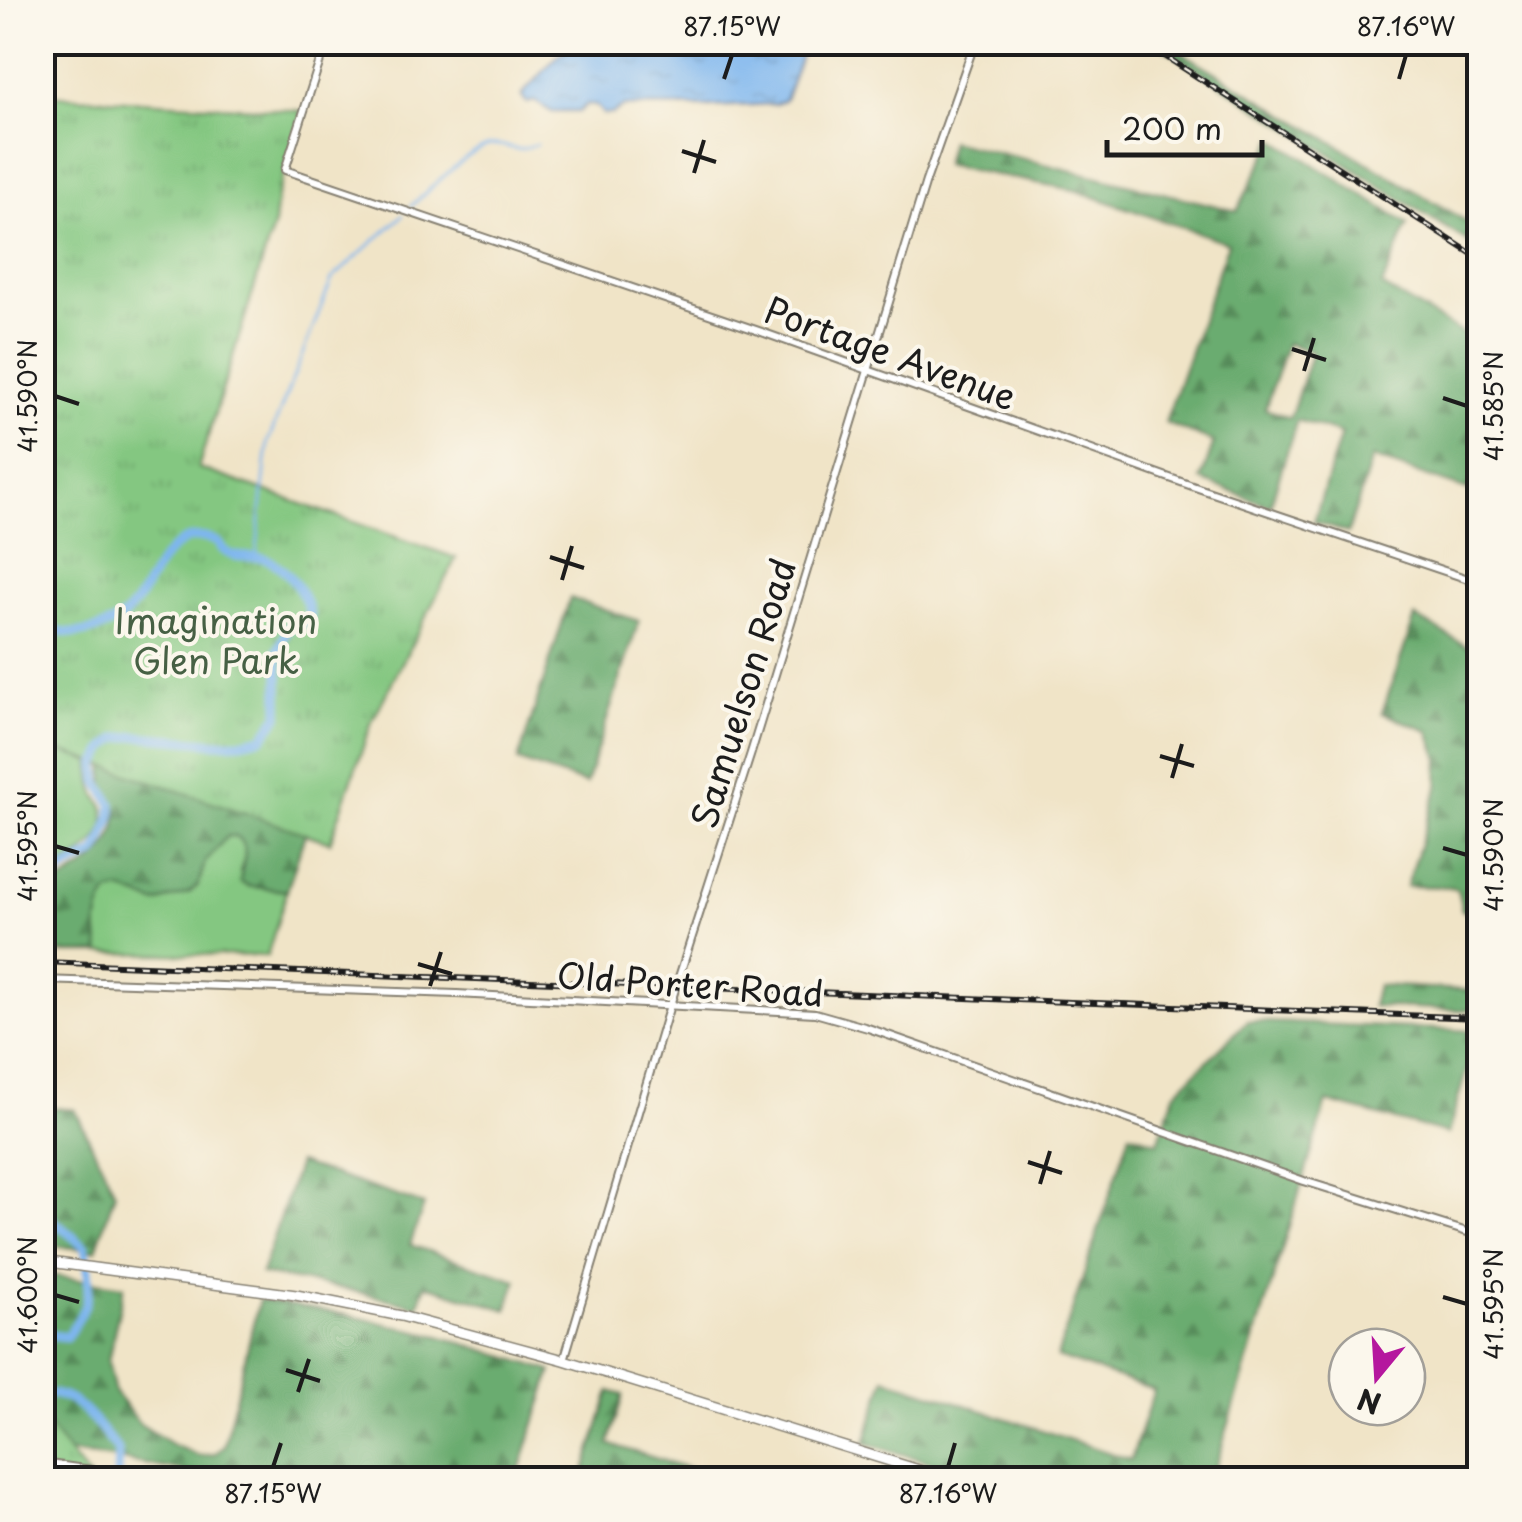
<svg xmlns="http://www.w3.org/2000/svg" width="1522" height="1522" font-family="'Playpen Sans',sans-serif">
<defs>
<pattern id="forest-firs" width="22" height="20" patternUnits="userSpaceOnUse" patternTransform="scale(2.5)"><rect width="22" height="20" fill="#6bac6f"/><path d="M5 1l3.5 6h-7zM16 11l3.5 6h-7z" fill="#578b5a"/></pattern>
<pattern id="park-tufts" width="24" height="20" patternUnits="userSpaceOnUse" patternTransform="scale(2.5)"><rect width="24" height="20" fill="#84c781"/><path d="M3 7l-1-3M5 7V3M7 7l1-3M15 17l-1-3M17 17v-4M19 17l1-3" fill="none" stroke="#71aa6f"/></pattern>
<pattern id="water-ripples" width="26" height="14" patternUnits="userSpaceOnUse" patternTransform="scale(2.5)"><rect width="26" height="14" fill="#7eb6ee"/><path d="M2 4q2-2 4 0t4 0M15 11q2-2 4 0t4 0" fill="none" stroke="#6c9ccc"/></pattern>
</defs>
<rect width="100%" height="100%" fill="#fbf7ec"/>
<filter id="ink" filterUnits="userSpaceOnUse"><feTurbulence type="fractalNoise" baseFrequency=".01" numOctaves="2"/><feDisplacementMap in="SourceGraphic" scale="20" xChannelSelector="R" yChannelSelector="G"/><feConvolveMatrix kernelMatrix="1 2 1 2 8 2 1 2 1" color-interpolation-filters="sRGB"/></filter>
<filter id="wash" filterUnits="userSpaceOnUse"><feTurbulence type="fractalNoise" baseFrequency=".0048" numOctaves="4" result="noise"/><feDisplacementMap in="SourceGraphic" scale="40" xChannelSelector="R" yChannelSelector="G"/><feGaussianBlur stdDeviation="2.25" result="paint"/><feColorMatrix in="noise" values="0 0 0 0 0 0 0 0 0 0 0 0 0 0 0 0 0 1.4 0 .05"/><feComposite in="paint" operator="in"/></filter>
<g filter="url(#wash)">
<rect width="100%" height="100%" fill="#f0e4c7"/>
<g fill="#84c781" stroke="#50724e" stroke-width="2.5">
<path d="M 43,745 L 92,761 C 91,773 91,783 96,794 C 98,799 103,803 104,808 C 113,843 67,864 43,877 Z"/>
<path d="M 227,836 L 236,836 C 250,849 246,854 240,871 L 248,886 L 287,891 L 267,956 L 100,953 C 97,930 94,913 109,892 L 122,890 L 156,903 L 189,893 L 198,885 L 205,862 Z"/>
</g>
<g fill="url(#forest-firs)" stroke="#446446" stroke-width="2.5" fill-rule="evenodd">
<polygon points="1156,43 1166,43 1479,229 1479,249"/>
<path d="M 1274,139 L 1408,224 L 1382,286 L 1479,343 L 1479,494 L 1372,458 L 1348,533 L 1314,522 L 1341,434 L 1297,420 L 1270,506 L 1201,480 L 1214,442 L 1165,423 L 1228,243 L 1074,190 L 944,165 L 950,141 L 1237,211 ZM 1287,343 L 1312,352 L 1290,418 L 1265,409 Z"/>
<path d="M 274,224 L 198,468 L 456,558 L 372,721 L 330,842 L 305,834 L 287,891 L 248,886 L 241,883 C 239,862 254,853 236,836 L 227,836 L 205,862 L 198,885 L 189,893 L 155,903 L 122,890 L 109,893 C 94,913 97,930 100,953 L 43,953 C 43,939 40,920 44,906 C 55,867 109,876 117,818 C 119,805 111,800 106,789 C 103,782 104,774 105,766 L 43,745 L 42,462 Z"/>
<polygon points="570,598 639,621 586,784 518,761"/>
<polygon points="1415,617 1479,653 1479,917 1462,910 1457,890 1450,887 1406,886 1438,788 1439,759 1429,731 1382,713"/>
<polygon points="1377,985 1479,991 1479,1011 1372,1006"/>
<polygon points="1247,1021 1478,1031 1448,1134 1327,1102 1212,1479 985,1479 865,1443 885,1378 1131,1460 1154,1390 1057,1357 1130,1133 1158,1142 1175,1093"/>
<polygon points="43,1107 75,1110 115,1192 96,1250 43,1245"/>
<polygon points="298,1163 424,1205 410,1245 517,1280 507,1310 426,1285 418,1306 340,1288 261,1274"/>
<polygon points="43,1274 124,1286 108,1361 115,1393 140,1424 173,1445 200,1456 214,1454 224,1446 259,1300 348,1315 439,1336 552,1371 517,1479 223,1479 112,1458 43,1450"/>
<polygon points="610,1391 623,1395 609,1444 697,1471 694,1479 582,1479"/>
</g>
<g fill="url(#park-tufts)" stroke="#50724e" stroke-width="2.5">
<polygon points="43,95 303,111 277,196 274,224 198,468 456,558 372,721 330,842 43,745"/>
<polygon points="42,1419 90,1479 43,1479"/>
</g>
<path fill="url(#water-ripples)" stroke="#4d6985" stroke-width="2.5" d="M 581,43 L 581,42 L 804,43 L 799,62 L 785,100 L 776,104 L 709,107 L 624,106 L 613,114 L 603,114 L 596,105 L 587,104 L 579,112 L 552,112 L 534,101 L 527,103 L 522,97 C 527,85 536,82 543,72 C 556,57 561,50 581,43 Z"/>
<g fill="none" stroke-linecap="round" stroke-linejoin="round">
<g stroke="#7eb6ee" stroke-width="2.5">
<path d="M 410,207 C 426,193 472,147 491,145 C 511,143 514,156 536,144"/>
<polyline points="256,558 268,442 332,279 403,215"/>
</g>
<g stroke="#7eb6ee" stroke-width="9">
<path d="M 42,626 C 60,634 77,636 95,630 C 104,627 115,624 123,617 C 148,596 154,555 185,540 C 193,536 207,537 215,541 C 225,546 217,546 226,552 C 237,560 251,555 263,558 C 285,564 307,595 310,616 L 300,626 L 289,626 L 277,652 L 279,673 L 279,715 L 263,737 L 241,742 L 218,743 L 138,736 L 118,738 L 106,748 L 97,765 L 98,781 L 112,804 L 112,815 L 103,840 L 96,853 L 62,871 L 42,892"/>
<path d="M 42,1211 L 85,1247 C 91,1287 92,1304 66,1337 L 51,1335 L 42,1330"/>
<path d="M 42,1394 C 78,1391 97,1426 118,1450 L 117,1478"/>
</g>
</g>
</g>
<g filter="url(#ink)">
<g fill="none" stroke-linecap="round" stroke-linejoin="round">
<defs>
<g id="minor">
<polyline points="326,42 285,170 756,330 1195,487 1480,583"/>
<polyline points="42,980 457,994 815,1013 868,1028 1304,1181 1480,1236"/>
<polyline points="564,1360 670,1005 751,753 926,181 975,42"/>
</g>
<polyline id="major" points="42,1261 296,1295 401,1316 564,1360 951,1480"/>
<polyline id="highway" points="42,1465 148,1480"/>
</defs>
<use href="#minor" stroke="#868072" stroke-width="10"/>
<use href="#major" stroke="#868072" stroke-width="12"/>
<use href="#highway" stroke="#868072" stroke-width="14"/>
<use href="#minor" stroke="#fff" stroke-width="6"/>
<use href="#major" stroke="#fff" stroke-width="9"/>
<use href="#highway" stroke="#fff" stroke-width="10"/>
<defs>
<g id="rail">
<polyline points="1143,42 1480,259"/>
<polyline points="42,962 1480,1018"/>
</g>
</defs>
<use href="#rail" stroke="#1c1c1c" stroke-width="6"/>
<use href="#rail" stroke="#fbf7ec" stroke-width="2.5" stroke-dasharray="8" stroke-linecap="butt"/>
</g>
</g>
<path fill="none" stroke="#1c1c1c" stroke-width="4" d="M 724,79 L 732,55M 1399,79 L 1406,55M 682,151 L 716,162M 694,173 L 704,140M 1292,349 L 1326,360M 1304,371 L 1314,338M 55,396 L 79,404M 1443,398 L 1467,406M 550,557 L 584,568M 562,580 L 572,546M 1160,756 L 1194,766M 1172,778 L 1182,744M 55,846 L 79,853M 1443,848 L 1467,855M 418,964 L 452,974M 430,986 L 441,952M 1028,1162 L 1062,1173M 1040,1184 L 1050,1151M 55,1295 L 79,1302M 1443,1297 L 1467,1304M 286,1370 L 320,1381M 298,1392 L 309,1359M 273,1467 L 281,1443M 948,1467 L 955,1443"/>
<g text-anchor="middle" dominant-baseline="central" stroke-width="8" stroke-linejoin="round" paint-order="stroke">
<g font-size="35" fill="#1c1c1c" stroke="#fbf7ec">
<text transform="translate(891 352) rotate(20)">Portage Avenue</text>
<text transform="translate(742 693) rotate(-73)">Samuelson Road</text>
<text transform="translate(690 983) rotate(4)">Old Porter Road</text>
</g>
<g font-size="35" fill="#466044" stroke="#fbf7ec">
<text x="216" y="619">Imagination<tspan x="216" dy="40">Glen Park</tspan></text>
</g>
</g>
<rect width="1522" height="1522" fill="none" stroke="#fbf7ec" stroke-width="110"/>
<g transform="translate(1377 1377) rotate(198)"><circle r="48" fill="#fbf7ec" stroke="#a29f99" stroke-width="2.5"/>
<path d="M0-8L18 38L0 25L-18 38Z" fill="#b5179e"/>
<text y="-15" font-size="28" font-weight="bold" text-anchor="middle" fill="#1c1c1c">N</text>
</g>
<path d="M1107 140v15h155v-15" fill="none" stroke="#1c1c1c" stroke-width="5"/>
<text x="1122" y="140" font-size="30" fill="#1c1c1c" stroke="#fbf7ec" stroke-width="8" paint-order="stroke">200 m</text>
<rect x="55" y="55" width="1412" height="1412" fill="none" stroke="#1c1c1c" stroke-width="4"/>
<g font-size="25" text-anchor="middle" fill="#1c1c1c">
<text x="732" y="36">87.15°W</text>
<text x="1406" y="36">87.16°W</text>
<text transform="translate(28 396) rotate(-90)" y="9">41.590°N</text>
<text transform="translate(1494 406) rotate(-90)" y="9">41.585°N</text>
<text transform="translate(28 846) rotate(-90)" y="9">41.595°N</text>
<text transform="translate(1494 855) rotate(-90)" y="9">41.590°N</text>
<text transform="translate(28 1295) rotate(-90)" y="9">41.600°N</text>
<text transform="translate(1494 1304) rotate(-90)" y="9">41.595°N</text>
<text x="273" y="1503">87.15°W</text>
<text x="948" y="1503">87.16°W</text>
</g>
</svg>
